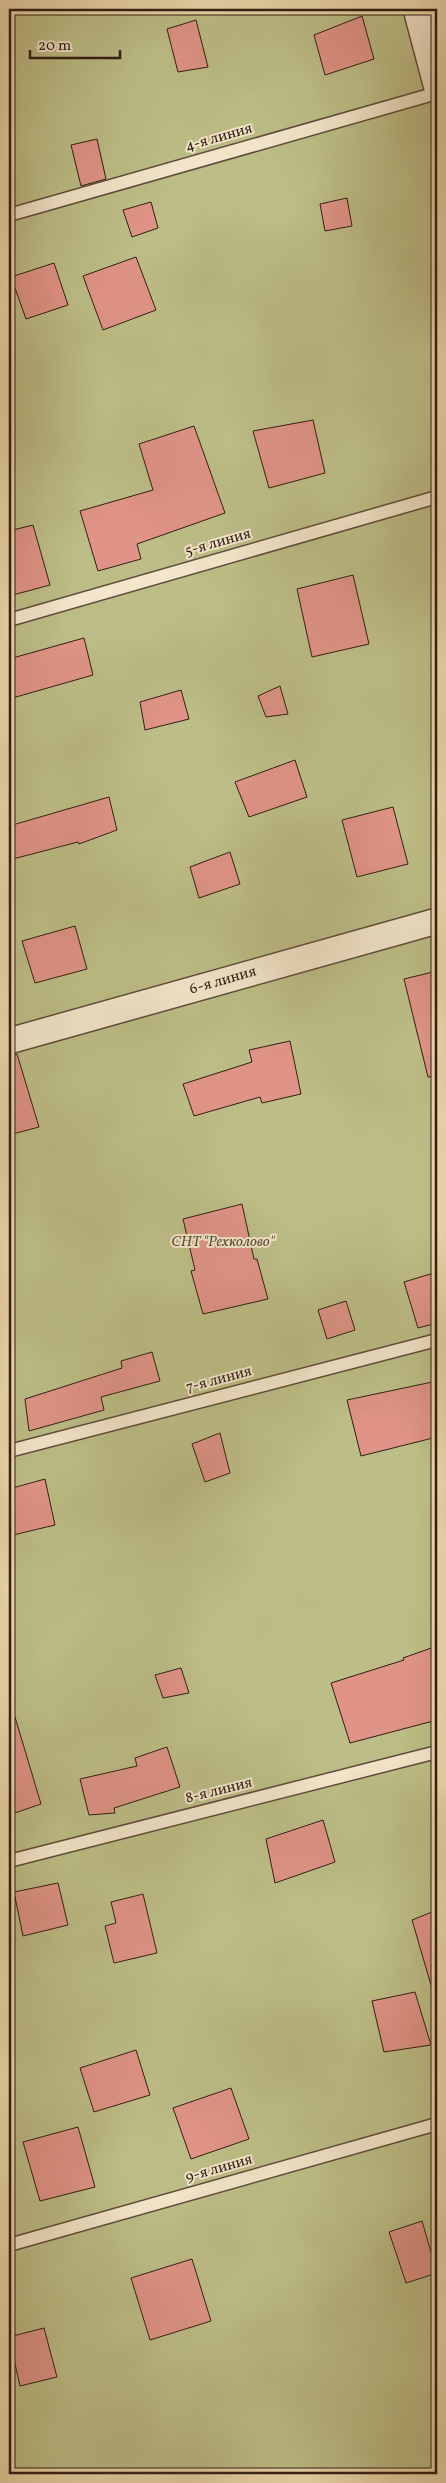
<svg xmlns="http://www.w3.org/2000/svg" width="446" height="2483" font-family="Vollkorn,serif">
<rect width="100%" height="100%" fill="#edd9ad"/>
<filter id="stains"><feTurbulence type="fractalNoise" baseFrequency=".004" numOctaves="4"/><feColorMatrix values="0 0 0 0 .2 0 0 0 0 .09 0 0 0 0 .02 0 0 0 .5 -.17"/></filter>
<radialGradient id="worn" r=".72"><stop offset=".6" stop-color="#630" stop-opacity="0"/><stop offset="1" stop-color="#630" stop-opacity=".3"/></radialGradient>
<rect fill="#bdbe87" stroke="#766e4d" x="9" y="9" width="428" height="2465"/>
<g fill="#e09487" stroke="#2f1e13">
<polygon points="362,16 374,59 325,75 314,35"/>
<polygon points="196,20 208,67 178,72 167,29"/>
<polygon points="97,139 106,179 81,186 71,145"/>
<polygon points="347,198 352,226 325,231 320,204"/>
<polygon points="151,202 158,228 132,237 123,210"/>
<polygon points="136,257 156,310 103,330 83,276"/>
<polygon points="54,263 68,305 26,319 11,277"/>
<polygon points="313,420 325,473 269,488 253,431"/>
<polygon points="194,426 225,513 137,544 141,559 98,571 80,511 153,490 139,444"/>
<polygon points="33,525 50,585 9,596 9,531"/>
<polygon points="353,575 369,644 312,657 297,589"/>
<polygon points="84,638 93,675 9,699 9,659"/>
<polygon points="280,686 288,714 266,717 258,696"/>
<polygon points="181,690 189,719 145,730 140,702"/>
<polygon points="295,760 307,797 249,817 235,782"/>
<polygon points="109,797 117,830 79,844 78,842 9,860 9,826"/>
<polygon points="393,807 408,864 357,877 342,820"/>
<polygon points="230,852 240,884 199,898 190,867"/>
<polygon points="75,926 87,969 35,983 22,941"/>
<polygon points="437,971 437,1076 428,1077 404,979"/>
<polygon points="290,1041 301,1094 262,1103 260,1097 194,1116 183,1084 252,1062 249,1050"/>
<polygon points="17,1054 39,1127 9,1135 9,1055"/>
<polygon points="242,1204 254,1259 257,1259 268,1299 203,1314 191,1271 195,1270 183,1219"/>
<polygon points="437,1272 437,1323 418,1328 404,1282"/>
<polygon points="346,1301 355,1330 327,1339 318,1310"/>
<polygon points="152,1352 160,1381 101,1397 104,1410 29,1431 25,1399 122,1368 121,1361"/>
<polygon points="437,1381 437,1437 361,1456 347,1400"/>
<polygon points="220,1433 230,1473 205,1482 192,1444"/>
<polygon points="45,1479 55,1525 9,1536 9,1489"/>
<polygon points="437,1646 437,1720 350,1743 331,1683 404,1660 403,1658"/>
<polygon points="181,1668 189,1693 163,1698 155,1675"/>
<polygon points="15,1717 41,1804 9,1815 9,1718"/>
<polygon points="167,1747 180,1787 114,1808 115,1813 89,1815 80,1779 137,1766 135,1758"/>
<polygon points="323,1820 335,1862 275,1883 266,1839"/>
<polygon points="58,1883 68,1925 23,1936 14,1892"/>
<polygon points="143,1894 157,1953 114,1963 105,1926 116,1923 111,1902"/>
<polygon points="437,1910 437,1984 431,1985 412,1920"/>
<polygon points="415,1992 431,2045 384,2052 372,2001"/>
<polygon points="136,2050 150,2095 94,2112 80,2068"/>
<polygon points="231,2088 249,2139 191,2159 173,2108"/>
<polygon points="78,2127 95,2187 40,2201 23,2142"/>
<polygon points="422,2221 437,2273 406,2283 389,2232"/>
<polygon points="192,2259 211,2321 150,2340 131,2278"/>
<polygon points="44,2328 57,2377 20,2386 9,2337"/>
</g>
<g fill="none" stroke-linecap="round" stroke-linejoin="round">
<defs>
<g id="service">
<polyline points="9,215 437,93"/>
<polyline points="9,620 437,497"/>
<polyline points="9,1451 437,1340"/>
<polyline points="9,1861 437,1752"/>
<polyline points="9,2245 437,2124"/>
</g>
<g id="minor">
<polyline points="416,9 437,88"/>
<polyline points="9,1041 437,921"/>
</g>
</defs>
<use href="#service" stroke="#5e4d3a" stroke-width="15"/>
<use href="#minor" stroke="#5e4d3a" stroke-width="28"/>
<use href="#service" stroke="#f3e6ca" stroke-width="12"/>
<use href="#minor" stroke="#f3e6ca" stroke-width="25"/>
</g>
<g text-anchor="middle" dominant-baseline="central" stroke-width="4" stroke-linejoin="round" paint-order="stroke">
<g font-size="15" fill="#2f1e13" stroke="#f3e6ca">
<text transform="translate(219 138) rotate(-16)">4-я линия</text>
<text transform="translate(218 543) rotate(-16)">5-я линия</text>
<text transform="translate(223 981) rotate(-16)">6-я линия</text>
<text transform="translate(219 1380) rotate(-15)">7-я линия</text>
<text transform="translate(219 1791) rotate(-14)">8-я линия</text>
<text transform="translate(219 2169) rotate(-16)">9-я линия</text>
</g>
<g font-size="15" font-style="italic" fill="#5a4e36" stroke="#f3e6ca">
<text x="223" y="1242">СНТ "Рехколово"</text>
</g>
</g>
<rect width="446" height="2483" fill="none" stroke="#edd9ad" stroke-width="30"/>
<rect x="10" y="10" width="426" height="2463" fill="none" stroke="#2f1e13" stroke-width="2.5"/>
<rect x="15" y="15" width="416" height="2453" fill="none" stroke="#2f1e13"/>
<path d="M30 50v8h90v-8" fill="none" stroke="#2f1e13" stroke-width="2.5"/>
<text x="38" y="50" font-size="15" fill="#2f1e13" stroke="#f3e6ca" stroke-width="4" paint-order="stroke">20 m</text>
<rect width="100%" height="100%" filter="url(#stains)"/>
<rect width="100%" height="100%" fill="url(#worn)"/>
</svg>
